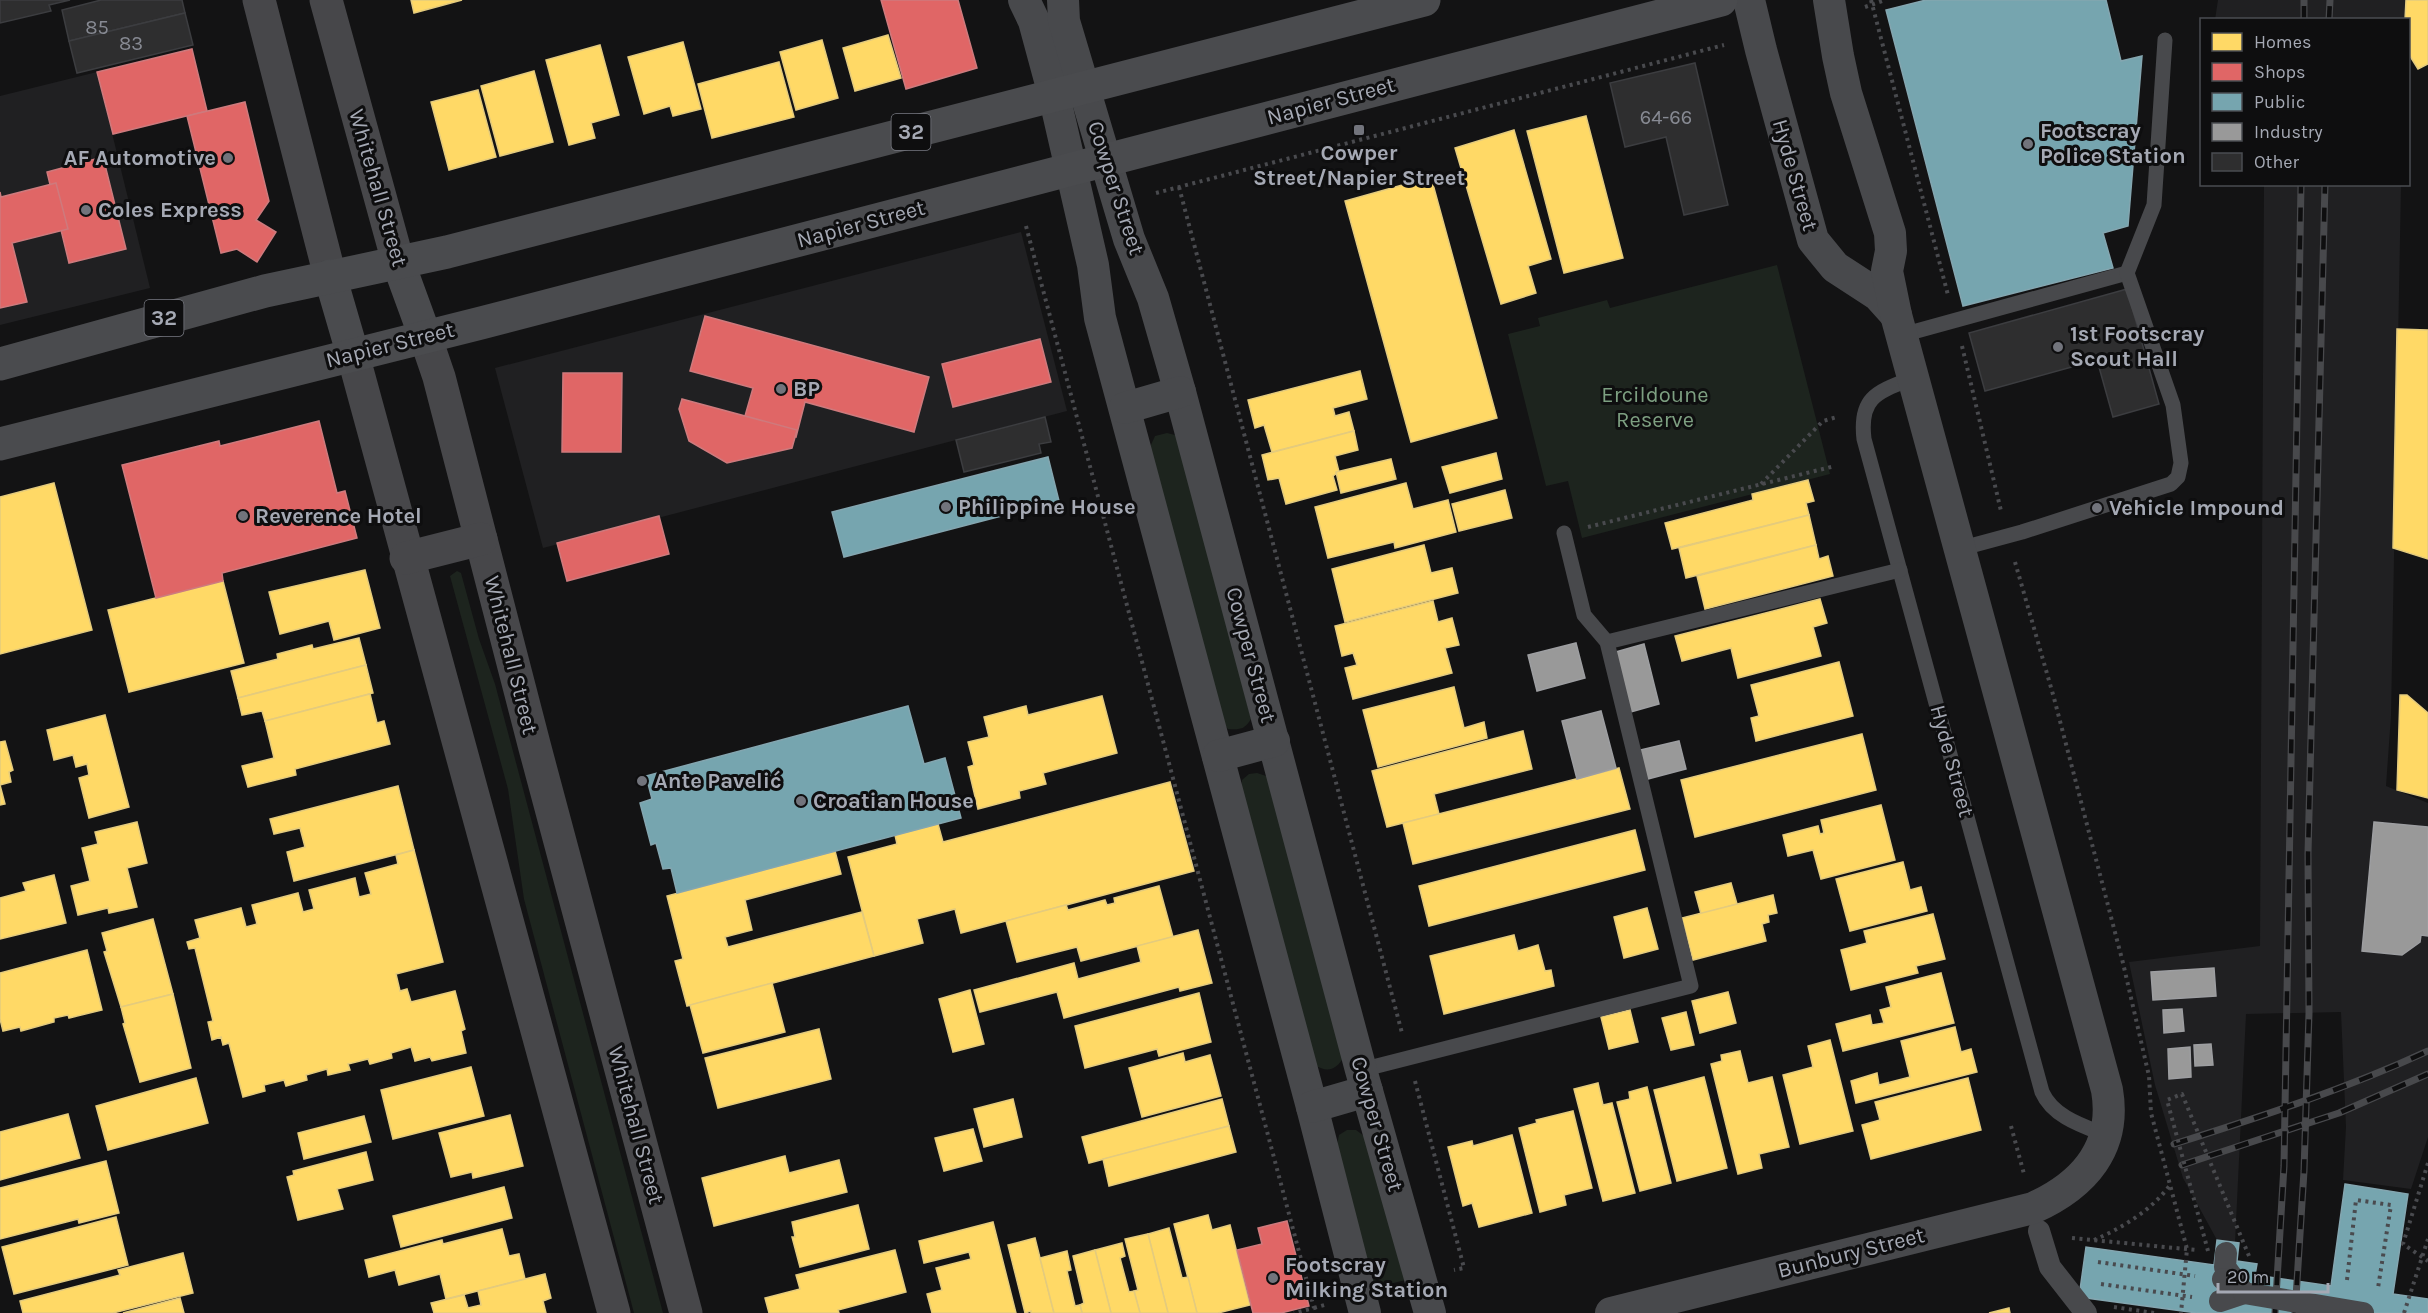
<svg xmlns="http://www.w3.org/2000/svg" width="2428" height="1313" font-family="Karla,sans-serif">
<rect width="100%" height="100%" fill="#131314"/>
<g fill="#202022">
<polygon points="2218,0 2406,0 2405,19 2215,20"/>
<polygon points="97,72 150,288 0,325 0,96"/>
<polygon points="2264,185 2401,185 2391,716 2386,786 2428,803 2428,1137 2411,1189 2343,1180 2346,1127 2341,1012 2246,1014 2235,1243 2217,1240 2183,1178 2155,1085 2129,962 2260,946"/>
<polygon points="1021,232 1067,411 543,548 495,368"/>
</g>
<g fill="#1d241e">
<polygon points="1777,265 1830,474 1582,538 1568,481 1546,486 1508,334 1540,326 1538,318 1607,300 1610,308"/>
<path d="M 1167,433 L 1175,435 L 1184,454 L 1251,719 C 1245,729 1240,730 1228,729 L 1220,720 L 1151,459 L 1151,445 L 1155,436 Z"/>
<polygon points="457,571 461,573 479,639 495,684 663,1313 634,1313 524,899 508,789 450,576"/>
<path d="M 1257,773 L 1266,776 L 1274,787 L 1343,1058 C 1336,1070 1327,1073 1315,1065 L 1241,792 L 1242,780 L 1249,774 Z"/>
<polygon points="1347,1130 1356,1130 1364,1136 1406,1280 1372,1288 1337,1145 1339,1135"/>
</g>
<g fill="#ffd966" stroke="#e4cb7d" stroke-width="1.5">
<polygon points="411,0 462,0 414,13"/>
<polygon points="2406,0 2428,0 2428,64 2418,69 2408,53 2408,20 2405,20"/>
<polygon points="888,35 901,78 855,91 843,48"/>
<polygon points="822,40 838,98 796,110 780,52"/>
<polygon points="683,42 701,109 673,116 670,106 644,114 628,57"/>
<polygon points="600,45 619,115 591,123 595,138 569,145 546,60"/>
<polygon points="779,62 794,117 712,138 698,84"/>
<polygon points="534,71 553,142 500,156 481,86"/>
<polygon points="478,90 496,157 449,170 431,102"/>
<polygon points="1586,116 1623,258 1564,273 1527,131"/>
<polygon points="1514,130 1551,259 1528,266 1536,293 1501,304 1455,148"/>
<polygon points="1431,177 1497,418 1411,442 1345,201"/>
<polygon points="2397,329 2428,330 2428,559 2393,548"/>
<polygon points="1360,371 1367,399 1333,408 1335,416 1349,412 1354,431 1272,452 1264,425 1255,428 1248,400"/>
<polygon points="1354,431 1358,450 1335,456 1339,472 1333,476 1337,490 1286,504 1279,478 1268,480 1262,455"/>
<polygon points="1496,453 1502,479 1450,493 1442,467"/>
<polygon points="1391,459 1396,479 1341,493 1336,472"/>
<polygon points="1808,480 1814,501 1806,503 1809,515 1672,549 1665,523 1753,500 1752,494"/>
<polygon points="54,483 92,630 0,654 0,497"/>
<polygon points="1406,483 1413,509 1448,500 1456,532 1395,548 1394,542 1328,558 1315,507"/>
<polygon points="1505,490 1512,518 1459,531 1452,504"/>
<polygon points="1809,515 1816,545 1686,578 1679,548"/>
<polygon points="1424,545 1431,573 1452,568 1458,593 1345,622 1332,569"/>
<polygon points="1816,545 1819,559 1828,556 1833,576 1705,609 1697,576"/>
<polygon points="365,570 380,628 334,640 329,621 280,634 269,592"/>
<polygon points="223,581 244,663 129,692 108,610"/>
<polygon points="1820,599 1827,623 1813,627 1821,656 1738,678 1731,648 1682,661 1675,636"/>
<polygon points="1433,601 1438,622 1452,618 1459,645 1445,648 1452,673 1353,699 1345,668 1357,665 1353,653 1342,656 1335,626"/>
<polygon points="359,638 366,665 238,698 231,671 278,659 277,654 312,645 313,649"/>
<polygon points="1839,662 1853,716 1756,741 1751,718 1759,716 1751,685"/>
<polygon points="366,665 373,693 265,721 262,711 242,715 238,698"/>
<polygon points="1454,687 1464,728 1484,722 1487,738 1378,767 1363,710"/>
<polygon points="370,694 377,723 384,721 390,744 295,769 296,775 248,787 242,766 274,758 265,721"/>
<polygon points="2400,695 2407,695 2428,713 2428,798 2397,790"/>
<polygon points="1102,696 1117,753 1043,773 1046,784 1019,791 1020,798 978,809 968,767 974,765 968,742 989,737 984,717 1026,706 1028,715"/>
<polygon points="105,715 129,807 89,818 79,778 89,775 87,764 76,767 73,755 54,760 47,730"/>
<polygon points="1523,731 1532,769 1434,794 1439,814 1387,827 1372,771"/>
<polygon points="1862,734 1876,790 1695,837 1681,780"/>
<polygon points="5,741 13,770 9,772 11,782 0,785 5,804 0,805 0,742"/>
<polygon points="1619,768 1630,809 1413,864 1403,823"/>
<polygon points="1170,782 1194,871 961,933 955,909 917,919 923,943 874,956 848,857 897,844 895,835 938,824 943,842"/>
<polygon points="398,786 414,850 294,881 287,852 305,847 300,828 274,834 270,819"/>
<polygon points="1881,805 1895,860 1821,879 1813,850 1788,856 1783,835 1818,826 1820,834 1824,833 1821,820"/>
<polygon points="137,822 147,863 127,868 137,907 109,913 108,908 78,915 71,886 90,881 82,848 98,844 95,832"/>
<polygon points="1635,830 1645,870 1429,926 1419,886"/>
<polygon points="414,850 443,962 396,974 400,991 407,989 411,1002 455,991 465,1029 461,1031 466,1053 432,1061 430,1057 415,1061 411,1047 391,1053 392,1058 370,1064 368,1059 348,1064 350,1070 328,1075 327,1069 306,1075 307,1080 286,1086 284,1080 264,1085 265,1091 243,1097 229,1043 223,1045 221,1037 212,1040 208,1022 213,1021 195,948 189,949 187,942 200,938 195,920 241,908 246,927 257,924 252,905 298,893 303,912 314,909 309,890 355,878 359,897 371,894 365,873 398,864 396,855"/>
<polygon points="835,851 841,874 745,900 752,930 725,937 728,947 862,912 874,956 687,1006 675,961 683,959 667,896"/>
<polygon points="1903,862 1910,890 1921,887 1927,911 1850,931 1836,879"/>
<polygon points="54,875 66,923 0,939 0,898 26,891 23,883"/>
<polygon points="1731,883 1737,904 1701,914 1695,892"/>
<polygon points="1159,886 1173,937 1081,961 1077,947 1017,962 1006,921 1066,905 1068,910 1105,900 1107,905 1115,903 1114,898"/>
<polygon points="1773,895 1777,913 1768,915 1769,922 1762,924 1766,941 1693,960 1682,918"/>
<polygon points="1647,908 1658,949 1624,958 1614,917"/>
<polygon points="1933,914 1945,959 1916,966 1918,973 1851,990 1841,950 1867,943 1864,931"/>
<polygon points="153,919 173,994 121,1007 104,952 107,951 102,933"/>
<polygon points="1198,930 1212,983 1180,991 1179,987 1064,1018 1057,992 980,1012 974,990 1074,963 1078,979 1141,962 1137,946"/>
<polygon points="1514,935 1518,951 1538,945 1545,971 1551,970 1554,986 1444,1014 1430,956"/>
<polygon points="87,950 102,1010 69,1018 68,1015 54,1018 54,1022 21,1031 20,1027 3,1031 0,1019 0,973"/>
<polygon points="1941,973 1954,1023 1843,1051 1836,1024 1870,1015 1872,1025 1884,1023 1880,1010 1891,1007 1886,987"/>
<polygon points="772,983 785,1032 703,1053 690,1005"/>
<polygon points="970,990 984,1044 953,1052 939,999"/>
<polygon points="1728,992 1736,1023 1700,1033 1692,1001"/>
<polygon points="1199,993 1211,1042 1159,1056 1157,1049 1085,1068 1075,1026"/>
<polygon points="173,994 191,1068 140,1082 123,1024 125,1023 121,1007"/>
<polygon points="1630,1010 1638,1042 1609,1049 1601,1017"/>
<polygon points="1686,1012 1694,1045 1671,1050 1662,1018"/>
<polygon points="1955,1027 1961,1052 1971,1049 1977,1072 1856,1103 1851,1081 1877,1073 1879,1085 1910,1077 1901,1041"/>
<polygon points="819,1029 831,1079 718,1108 705,1058"/>
<polygon points="1830,1040 1853,1131 1800,1144 1783,1075 1813,1067 1808,1046"/>
<polygon points="1740,1051 1748,1083 1772,1077 1789,1147 1759,1154 1762,1168 1738,1174 1711,1064 1722,1061 1721,1055"/>
<polygon points="1183,1053 1185,1062 1210,1055 1221,1096 1142,1117 1129,1068"/>
<polygon points="471,1067 484,1116 393,1139 381,1090"/>
<polygon points="1704,1077 1727,1168 1677,1181 1654,1090"/>
<polygon points="196,1078 208,1123 108,1150 96,1106"/>
<polygon points="1968,1078 1981,1130 1871,1159 1862,1125 1880,1120 1875,1102"/>
<polygon points="1598,1083 1603,1105 1612,1103 1635,1193 1603,1201 1574,1089"/>
<polygon points="1647,1087 1671,1183 1640,1191 1617,1102 1630,1099 1629,1092"/>
<polygon points="1013,1099 1022,1137 984,1147 974,1109"/>
<polygon points="1222,1099 1229,1126 1089,1163 1082,1137"/>
<polygon points="1573,1111 1592,1188 1564,1195 1566,1205 1540,1212 1519,1128 1537,1123 1536,1120"/>
<polygon points="68,1114 80,1158 0,1180 0,1132"/>
<polygon points="510,1115 523,1166 473,1178 472,1172 451,1177 439,1133"/>
<polygon points="364,1116 371,1142 304,1159 298,1133"/>
<polygon points="1229,1126 1236,1152 1109,1186 1103,1159"/>
<polygon points="973,1129 982,1161 944,1171 935,1138"/>
<polygon points="1512,1135 1532,1213 1479,1227 1472,1203 1463,1206 1448,1147 1472,1141 1473,1146"/>
<polygon points="366,1152 373,1180 337,1189 343,1209 298,1220 287,1177 294,1175 293,1171"/>
<polygon points="785,1156 789,1173 839,1160 847,1192 714,1226 702,1178"/>
<polygon points="106,1161 119,1213 79,1223 78,1219 0,1239 0,1188"/>
<polygon points="504,1187 512,1218 401,1247 393,1216"/>
<polygon points="858,1205 869,1249 800,1267 792,1237 795,1237 792,1222"/>
<polygon points="1208,1215 1212,1230 1230,1225 1250,1305 1218,1313 1197,1313 1174,1224"/>
<polygon points="116,1217 128,1265 14,1294 2,1247"/>
<polygon points="993,1222 1016,1313 932,1313 927,1294 942,1290 936,1268 971,1259 969,1252 924,1263 919,1241"/>
<polygon points="1169,1228 1182,1278 1188,1277 1197,1313 1168,1313 1148,1234"/>
<polygon points="502,1229 509,1256 519,1254 525,1279 446,1299 440,1274 399,1285 395,1270 369,1277 365,1260 442,1240 443,1244"/>
<polygon points="1148,1234 1168,1313 1140,1313 1134,1291 1138,1290 1125,1239"/>
<polygon points="1035,1238 1040,1258 1054,1313 1031,1313 1031,1311 1025,1313 1008,1245"/>
<polygon points="1122,1243 1125,1256 1120,1258 1129,1292 1134,1291 1140,1313 1111,1313 1095,1250"/>
<polygon points="895,1250 906,1292 838,1310 839,1313 769,1313 765,1298 800,1289 796,1275"/>
<polygon points="1095,1250 1111,1313 1082,1313 1080,1305 1084,1303 1073,1256"/>
<polygon points="1067,1251 1071,1270 1067,1271 1075,1306 1080,1305 1082,1313 1054,1313 1040,1258"/>
<polygon points="183,1253 193,1293 113,1313 23,1313 20,1301 120,1275 118,1270"/>
<polygon points="545,1274 551,1298 543,1301 546,1313 434,1313 431,1303 464,1295 468,1308 481,1305 478,1291"/>
<polygon points="180,1298 184,1313 123,1313"/>
<polygon points="2009,1308 2010,1313 1989,1313"/>
</g>
<g fill="#e06666" stroke="#ce7a7d" stroke-width="1.5">
<polygon points="881,0 958,0 977,68 906,89"/>
<polygon points="192,49 207,111 113,134 97,72"/>
<polygon points="245,102 269,201 256,220 276,232 257,262 237,249 221,253 187,116"/>
<polygon points="103,157 126,249 69,263 47,172"/>
<polygon points="56,183 68,229 12,243 27,302 0,308 0,192 1,197"/>
<polygon points="705,316 929,377 914,432 805,402 796,437 743,423 753,388 690,371"/>
<polygon points="1040,339 1051,382 953,407 942,364"/>
<polygon points="563,373 622,373 621,452 562,452"/>
<polygon points="682,399 797,430 792,448 727,463 689,441 679,409"/>
<polygon points="319,421 337,493 345,491 357,538 222,573 223,581 156,598 122,465 219,441 220,446"/>
<polygon points="659,516 669,554 567,581 557,543"/>
<polygon points="1287,1221 1309,1306 1281,1313 1253,1313 1237,1250 1262,1244 1258,1228"/>
</g>
<g fill="#76a5af" stroke="#84a6b0" stroke-width="1.5">
<polygon points="1926,0 2106,0 2121,61 2142,56 2128,226 2103,233 2113,268 1963,306 1886,10"/>
<polygon points="1048,457 1059,501 844,557 832,512"/>
<polygon points="908,706 924,764 945,758 961,818 677,893 671,868 663,869 656,843 651,845 640,803 652,799 646,776"/>
<polygon points="2345,1184 2408,1194 2393,1294 2428,1299 2428,1313 2197,1313 2079,1297 2086,1247 2214,1265 2217,1240 2239,1243 2237,1261 2257,1264 2255,1275 2331,1286"/>
</g>
<g fill="#999" stroke="#9d9ea1" stroke-width="1.5">
<polygon points="1576,643 1585,678 1537,691 1528,655"/>
<polygon points="1644,644 1659,704 1627,713 1612,653"/>
<polygon points="1601,711 1616,768 1577,779 1562,721"/>
<polygon points="1679,741 1686,769 1644,780 1636,751"/>
<polygon points="2374,822 2428,827 2428,936 2421,935 2420,942 2402,955 2362,951"/>
<polygon points="2214,968 2216,996 2153,1000 2151,972"/>
<polygon points="2182,1009 2184,1031 2164,1033 2163,1010"/>
<polygon points="2211,1044 2213,1065 2195,1066 2194,1045"/>
<polygon points="2190,1047 2191,1077 2169,1079 2168,1049"/>
</g>
<g fill="#2e2e2f" stroke="#3c3d40" stroke-width="1.5">
<polygon points="0,0 70,0 49,5 51,11 0,23"/>
<polygon points="101,0 182,0 185,13 69,41 62,10"/>
<polygon points="185,13 193,45 77,73 69,41"/>
<polygon points="1695,63 1728,205 1684,215 1666,137 1625,147 1610,83"/>
<polygon points="2127,289 2159,404 2113,417 2097,360 1985,391 1969,333"/>
<polygon points="1045,417 1051,442 1039,444 1041,453 964,472 956,440"/>
</g>
<g fill="none" stroke-linecap="round" stroke-linejoin="round">
<g stroke="#494a4e" stroke-width="4" stroke-dasharray="3 4.5" stroke-linecap="butt">
<polyline points="1871,0 1948,295"/>
<polyline points="1865,7 1885,0"/>
<polyline points="1179,187 1402,1033"/>
<polyline points="1156,193 1724,45"/>
<polyline points="1026,226 1314,1308 1294,1313"/>
<polyline points="1962,346 2001,511"/>
<polyline points="1761,484 1823,421 1837,417"/>
<polyline points="1588,527 1835,466"/>
<polyline points="2015,562 2054,698 2123,963 2149,1076 2151,1113 2187,1249 2181,1313"/>
<polyline points="1415,1081 1464,1268 1454,1270"/>
<polyline points="2011,1126 2024,1174"/>
<polyline points="2428,1163 2403,1244 2428,1261"/>
<polyline points="2072,1238 2196,1250"/>
<path d="M 2094,1240 C 2122,1228 2152,1210 2170,1185"/>
<polyline points="2098,1262 2195,1276"/>
<polyline points="2347,1280 2356,1200 2391,1205 2378,1288"/>
<polyline points="2101,1284 2192,1297"/>
<polyline points="2114,1307 2154,1313"/>
<polyline points="1314,1308 1328,1304"/>
<polyline points="2404,1313 2428,1239"/>
</g>
<g stroke="#48494c" stroke-width="15">
<polyline points="1902,335 2127,273"/>
<path d="M 1913,378 C 1877,392 1859,397 1864,439 L 2042,1092 C 2053,1117 2083,1126 2106,1135"/>
<polyline points="1959,549 2022,532 2171,484 2178,477 2181,463 2173,405 2127,273 2154,205 2165,40"/>
<polyline points="1607,642 1900,570"/>
<polyline points="1361,1070 1691,986 1607,642 1584,615 1564,533"/>
</g>
<g stroke="#48494c" stroke-width="22">
<polyline points="2039,1231 2050,1267 2086,1313"/>
<polyline points="2226,1253 2225,1267 2241,1289"/>
<polyline points="2220,1301 2244,1293 2223,1279"/>
</g>
<g stroke="#48494c" stroke-width="32">
<polyline points="1024,0 1034,21 1054,95 1093,265 1100,318 1312,1107 1365,1313"/>
<polyline points="1063,0 1064,21 1129,239 1153,298 1180,392 1361,1070 1430,1313"/>
<polyline points="1749,0 1761,50 1813,240 1835,267 1878,295 1896,315"/>
<polyline points="1125,408 1180,392"/>
<polyline points="1218,756 1274,741"/>
<polyline points="1312,1107 1367,1091"/>
<path d="M 1611,1313 L 2033,1208 C 2084,1185 2117,1148 2107,1090 L 1896,315 L 1887,271 L 1891,251 L 1890,233 L 1846,93 L 1838,56 L 1829,0"/>
</g>
<g stroke="#47474a" stroke-width="33">
<polyline points="259,0 330,276"/>
<polyline points="326,0 398,262"/>
<polyline points="425,336 439,377 535,748 686,1313"/>
<polyline points="353,355 614,1313"/>
<polyline points="406,558 481,539"/>
</g>
<g stroke="#4a4b4e" stroke-width="33">
<polyline points="398,262 425,336"/>
<polyline points="330,276 353,355"/>
<polyline points="0,364 265,291 447,252 1424,0"/>
<polyline points="0,444 481,323 1721,0"/>
</g>
<defs>
<g id="rail">
<polyline points="2304,20 2304,0"/>
<polyline points="2329,20 2330,0"/>
<path d="M 2174,1144 C 2260,1117 2346,1089 2428,1051"/>
<polyline points="2182,1165 2339,1113 2428,1074"/>
<polyline points="2275,1313 2284,1166 2301,184"/>
<polyline points="2295,1313 2304,1171 2309,1013 2308,854 2325,184"/>
</g>
</defs>
<use href="#rail" stroke="#48494c" stroke-width="7"/>
<use href="#rail" stroke="#0e0e0f" stroke-width="4.5" stroke-dasharray="14" stroke-linecap="butt"/>
<polyline stroke="#494a4e" stroke-width="4" stroke-dasharray="3 4.5" stroke-linecap="butt" points="2208,1251 2167,1100 2182,1094 2249,1256"/>
<polyline stroke="#48494c" stroke-width="22" points="2244,1293 2363,1313"/>
</g>
<g fill="#72747c" stroke="#0e0e0f" stroke-width="2">
<rect x="1353" y="124" width="12" height="12" rx="3"/>
<circle cx="2028" cy="144" r="6"/>
<circle cx="228" cy="158" r="6"/>
<circle cx="86" cy="210" r="6"/>
<circle cx="2058" cy="347" r="6"/>
<circle cx="781" cy="389" r="6"/>
<circle cx="946" cy="507" r="6"/>
<circle cx="2097" cy="508" r="6"/>
<circle cx="243" cy="516" r="6"/>
<circle cx="642" cy="781" r="6"/>
<circle cx="801" cy="801" r="6"/>
<circle cx="1273" cy="1278" r="6"/>
</g>
<g text-anchor="middle" dominant-baseline="central" stroke-width="6" stroke-linejoin="round" paint-order="stroke">
<g font-size="20" fill="#878a93">
<text x="97" y="27">85</text>
<text x="131" y="43">83</text>
<text x="1666" y="117">64-66</text>
</g>
<g fill="#0e0e0f" stroke="#787a82" stroke-width="1.5">
<rect x="891.5" y="114" width="39" height="36" rx="4.5"/>
<rect x="144.5" y="300" width="39" height="36" rx="4.5"/>
</g>
<g font-size="21" font-weight="bold" fill="#a5a9b4">
<text x="911" y="132">32</text>
<text x="164" y="318">32</text>
</g>
<g font-size="22" fill="#a5a9b4" stroke="#0e0e0f">
<text transform="translate(1331 101) rotate(-15)">Napier Street</text>
<text transform="translate(1795 175) rotate(74)">Hyde Street</text>
<text transform="translate(378 188) rotate(74)">Whitehall Street</text>
<text transform="translate(1116 188) rotate(72)">Cowper Street</text>
<text transform="translate(861 224) rotate(-15)">Napier Street</text>
<text transform="translate(390 345) rotate(-14)">Napier Street</text>
<text transform="translate(511 655) rotate(76)">Whitehall Street</text>
<text transform="translate(1251 655) rotate(75)">Cowper Street</text>
<text transform="translate(1952 761) rotate(75)">Hyde Street</text>
<text transform="translate(1377 1124) rotate(74)">Cowper Street</text>
<text transform="translate(636 1125) rotate(75)">Whitehall Street</text>
<text transform="translate(1851 1253) rotate(-14)">Bunbury Street</text>
</g>
<g font-size="22" font-weight="bold" fill="#a5a9b4" stroke="#0e0e0f" text-anchor="start">
<text x="2040" y="131">Footscray<tspan x="2040" dy="25">Police Station</tspan></text>
<text x="1359" y="153" text-anchor="middle">Cowper<tspan x="1359" dy="25">Street/Napier Street</tspan></text>
<text x="216" y="158" text-anchor="end">AF Automotive</text>
<text x="98" y="210">Coles Express</text>
<text x="2070" y="334">1st Footscray<tspan x="2070" dy="25">Scout Hall</tspan></text>
<text x="793" y="389">BP</text>
<text x="958" y="507">Philippine House</text>
<text x="2109" y="508">Vehicle Impound</text>
<text x="255" y="516">Reverence Hotel</text>
<text x="654" y="781">Ante Pavelić</text>
<text x="813" y="801">Croatian House</text>
<text x="1285" y="1265">Footscray<tspan x="1285" dy="25">Milking Station</tspan></text>
</g>
<g font-size="22" fill="#7d9f81" stroke="#0e0e0f">
<text x="1655" y="395">Ercildoune<tspan x="1655" dy="25">Reserve</tspan></text>
</g>
</g>
<rect x="2200" y="18" width="210" height="168" fill="#0e0e0f" stroke="#4a4c51" stroke-width="1.5"/>
<rect x="2212" y="33" width="30" height="18" fill="#ffd966" stroke="#4a4c51" stroke-width="1.5"/>
<text x="2254" y="48" font-size="18" fill="#a5a9b4">Homes</text>
<rect x="2212" y="63" width="30" height="18" fill="#e06666" stroke="#4a4c51" stroke-width="1.5"/>
<text x="2254" y="78" font-size="18" fill="#a5a9b4">Shops</text>
<rect x="2212" y="93" width="30" height="18" fill="#76a5af" stroke="#4a4c51" stroke-width="1.5"/>
<text x="2254" y="108" font-size="18" fill="#a5a9b4">Public</text>
<rect x="2212" y="123" width="30" height="18" fill="#999999" stroke="#4a4c51" stroke-width="1.5"/>
<text x="2254" y="138" font-size="18" fill="#a5a9b4">Industry</text>
<rect x="2212" y="153" width="30" height="18" fill="#2e2e2f" stroke="#4a4c51" stroke-width="1.5"/>
<text x="2254" y="168" font-size="18" fill="#a5a9b4">Other</text>
<path d="M2218 1283v9h110v-9" fill="none" stroke="#a5a9b4" stroke-width="3"/>
<text x="2227" y="1283" font-size="18" fill="#a5a9b4" stroke="#0e0e0f" stroke-width="4.5" paint-order="stroke">20 m</text>
</svg>
